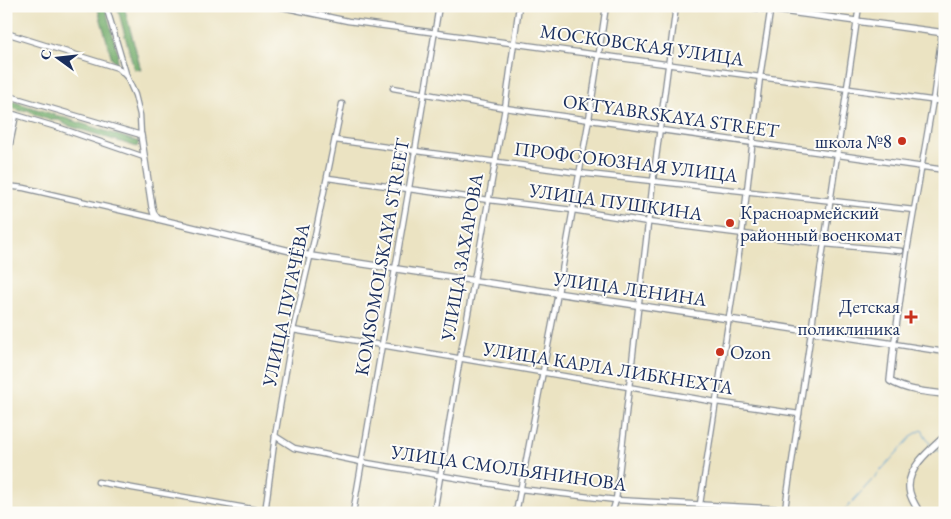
<svg xmlns="http://www.w3.org/2000/svg" width="951" height="519" font-family="'EB Garamond',serif">
<rect width="100%" height="100%" fill="#fdfcf7"/>
<filter id="ink" filterUnits="userSpaceOnUse"><feTurbulence type="fractalNoise" baseFrequency=".02" numOctaves="2"/><feDisplacementMap in="SourceGraphic" scale="10" xChannelSelector="R" yChannelSelector="G"/><feConvolveMatrix kernelMatrix="1 2 1 2 8 2 1 2 1" color-interpolation-filters="sRGB"/></filter>
<filter id="wash" filterUnits="userSpaceOnUse"><feTurbulence type="fractalNoise" baseFrequency=".0096" numOctaves="4" result="noise"/><feDisplacementMap in="SourceGraphic" scale="20" xChannelSelector="R" yChannelSelector="G"/><feGaussianBlur stdDeviation="1.12" result="paint"/><feColorMatrix in="noise" values="0 0 0 0 0 0 0 0 0 0 0 0 0 0 0 0 0 1.4 0 .05"/><feComposite in="paint" operator="in"/></filter>
<g filter="url(#wash)">
<rect width="100%" height="100%" fill="#ebe3c2"/>
<g fill="#75ad6c" stroke="#486e65">
<polygon points="97,6 105,6 118,54 116,64 112,59"/>
<polygon points="117,6 124,6 141,70 134,69"/>
<path d="M 6,99 L 139,142 L 137,147 L 66,125 L 59,120 C 48,121 36,116 28,110 L 21,111 L 6,106 Z"/>
</g>
<g fill="none" stroke-linecap="round" stroke-linejoin="round">
<g stroke="#609fd2" stroke-width="1">
<polyline points="934,448 945,455"/>
<polyline points="842,513 913,435 922,430 931,446"/>
</g>
</g>
</g>
<g filter="url(#ink)">
<g fill="none" stroke-linecap="round" stroke-linejoin="round">
<defs>
<g id="minor">
<polyline points="277,6 348,21 945,102"/>
<polyline points="945,10 933,100 907,251 894,344 945,352"/>
<polyline points="6,33 118,68 126,76"/>
<polyline points="393,88 505,108 945,170"/>
<polyline points="6,95 141,135 140,115 135,95 127,77 106,6"/>
<polyline points="6,112 60,128 144,157"/>
<polyline points="335,140 579,173 914,210"/>
<polyline points="6,163 16,115"/>
<polyline points="328,178 489,200 573,210 648,222 825,244 901,251"/>
<polyline points="6,186 24,188 158,219"/>
<polyline points="293,330 716,402 799,414"/>
<polyline points="275,436 294,448 361,462 520,489 616,500 785,509 804,513"/>
<polyline points="98,482 275,513"/>
<polyline points="700,504 742,234 760,77 771,6"/>
<polyline points="785,509 859,6"/>
<polyline points="265,513 275,436 293,330 314,240 342,104"/>
<polyline points="353,513 409,188 439,6"/>
<polyline points="434,513 460,358 505,108 519,6"/>
<polyline points="516,513 558,293 589,119 606,6"/>
<polyline points="612,513 616,500 653,181 676,6"/>
</g>
<g id="tertiary">
<polyline points="745,6 945,33"/>
<path d="M 141,135 L 152,207 L 154,214 L 158,219 L 311,256 L 894,344 L 890,381 C 907,391 926,392 945,394"/>
<path d="M 920,513 C 915,505 909,496 909,487 C 908,467 931,449 945,436"/>
</g>
</defs>
<use href="#minor" stroke="#838990" stroke-width="7"/>
<use href="#tertiary" stroke="#838990" stroke-width="8"/>
<use href="#minor" stroke="#fff" stroke-width="4.5"/>
<use href="#tertiary" stroke="#fff" stroke-width="5.5"/>
</g>
</g>
<g fill="#c8321e" stroke="#fdfcf7" stroke-width="2">
<circle cx="902" cy="141" r="5"/>
<circle cx="730" cy="223" r="5"/>
<path d="M908.5 309.5h5v5h5v5h-5v5h-5v-5h-5v-5h5z"/>
<circle cx="720" cy="352" r="5"/>
</g>
<g text-anchor="middle" dominant-baseline="central" stroke-width="4" stroke-linejoin="round" paint-order="stroke">
<g font-size="19" fill="#1b2f5e" stroke="#fdfcf7">
<text transform="translate(642 45) rotate(8)">МОСКОВСКАЯ УЛИЦА</text>
<text transform="translate(671 116) rotate(8)">OKTYABRSKAYA STREET</text>
<text transform="translate(626 162) rotate(7)">ПРОФСОЮЗНАЯ УЛИЦА</text>
<text transform="translate(616 202) rotate(8)">УЛИЦА ПУШКИНА</text>
<text transform="translate(382 257) rotate(-80)">KOMSOMOLSKAYA STREET</text>
<text transform="translate(462 257) rotate(-80)">УЛИЦА ЗАХАРОВА</text>
<text transform="translate(630 289) rotate(8)">УЛИЦА ЛЕНИНА</text>
<text transform="translate(286 305) rotate(-78)">УЛИЦА ПУГАЧЁВА</text>
<text transform="translate(608 368) rotate(9)">УЛИЦА КАРЛА ЛИБКНЕХТА</text>
<text transform="translate(509 468) rotate(8)">УЛИЦА СМОЛЬЯНИНОВА</text>
</g>
<g font-size="19" fill="#1b2f5e" stroke="#fdfcf7" text-anchor="end">
<text x="892" y="141">школа №8</text>
<text x="740" y="212" text-anchor="start">Красноармейский<tspan x="740" dy="22">районный военкомат</tspan></text>
<text x="900" y="306">Детская<tspan x="900" dy="22">поликлиника</tspan></text>
<text x="730" y="352" text-anchor="start">Ozon</text>
</g>
</g>
<rect width="951" height="519" fill="none" stroke="#fdfcf7" stroke-width="25"/>
<g transform="translate(58 58) rotate(285)" stroke="#fdfcf7" stroke-width="4" paint-order="stroke">
<path d="M0-4L9 19L0 12L-9 19Z" fill="#1b2f5e"/>
<text y="-8" font-size="14" font-weight="bold" text-anchor="middle" fill="#1b2f5e">С</text>
</g>
</svg>
